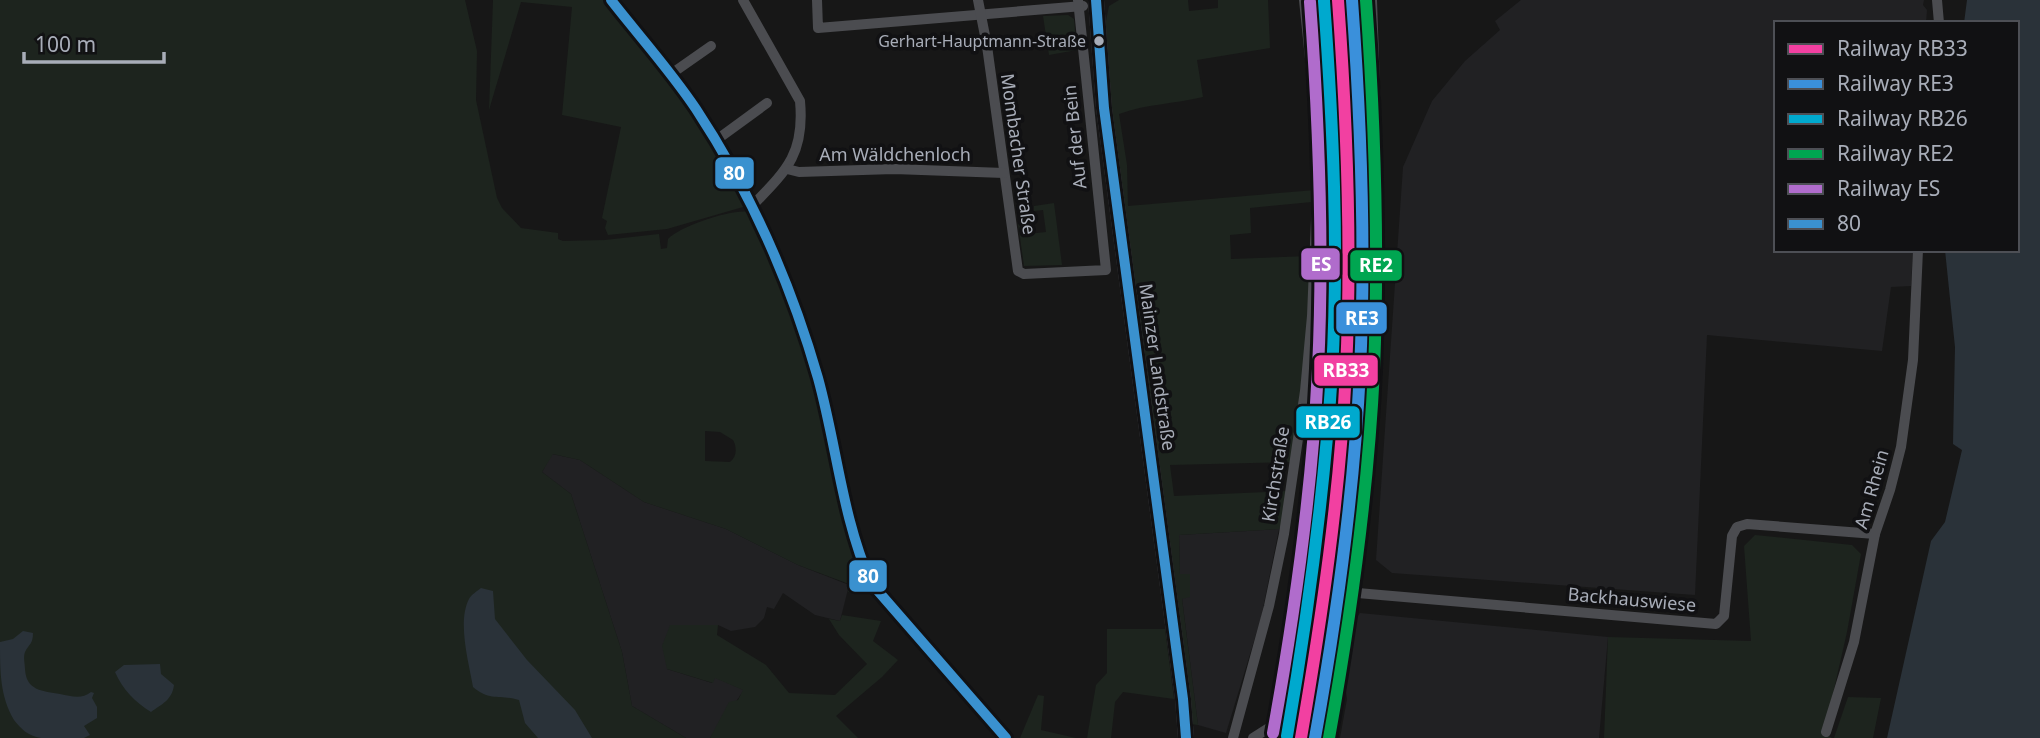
<svg xmlns="http://www.w3.org/2000/svg" width="2040" height="738" font-family="'Noto Sans',sans-serif">
<rect width="100%" height="100%" fill="#171717"/>
<g fill="#212123">
<polygon points="1326,0 1362,0 1368,134 1360,192 1355,388 1345,513 1331,632 1312,738 1296,738 1304,708 1317,586 1334,384 1337,242 1335,145"/>
<polygon points="1521,0 1924,0 1923,5 1927,10 1926,23 1776,23 1776,250 1913,250 1911,286 1891,287 1882,351 1707,335 1695,595 1392,573 1376,560 1403,167 1432,101 1465,61 1500,30 1495,21"/>
<polygon points="552,454 580,460 644,502 726,529 798,565 849,585 840,621 815,615 783,593 774,609 767,607 764,618 755,627 731,631 718,625 667,669 712,683 714,677 744,690 710,738 686,738 632,706 622,652 571,494 542,472"/>
<polygon points="1279,529 1261,618 1226,733 1198,725 1182,598 1189,574 1180,574 1179,535"/>
<polygon points="1360,613 1608,637 1599,738 1340,738 1347,699 1345,684 1354,621"/>
</g>
<g fill="#1d241e" fill-rule="evenodd">
<path d="M 0,0 L 465,0 L 477,51 L 476,100 L 497,198 L 502,208 L 521,228 L 558,233 L 558,239 L 563,241 L 605,240 L 659,234 L 661,249 L 667,248 L 668,239 C 680,226 733,208 750,212 C 776,273 803,333 820,398 C 836,460 840,525 866,585 L 866,590 L 861,594 L 848,592 L 849,584 L 798,565 L 726,529 L 644,502 L 580,460 L 553,454 L 542,472 L 571,494 L 622,652 L 632,706 L 686,738 L 0,738 ZM 705,431 L 720,432 L 733,440 C 737,447 737,457 730,462 L 705,461 Z"/>
<polygon points="493,0 606,0 685,99 682,102 692,116 698,117 746,204 743,207 667,229 608,235 605,228 607,221 602,218 621,127 562,115 572,7 521,2 489,110"/>
<path d="M 1119,0 L 1188,0 L 1189,11 L 1218,8 L 1218,0 L 1268,0 L 1270,48 L 1197,60 L 1203,97 C 1174,104 1146,104 1119,114 L 1127,165 L 1128,206 L 1315,190 L 1312,202 L 1250,208 L 1251,233 L 1230,235 L 1231,259 L 1309,256 L 1309,319 L 1292,462 L 1170,465 L 1174,496 L 1288,491 L 1284,519 L 1279,529 L 1179,535 L 1180,574 L 1190,574 L 1190,597 L 1182,599 L 1198,725 L 1191,724 L 1108,88 L 1103,22 L 1106,21 L 1109,6 Z"/>
<polygon points="1068,15 1074,19 1076,42 1061,44 1062,48 1077,47 1077,50 1049,55 1043,16"/>
<polygon points="1054,203 1062,265 1024,266 1018,223 1026,222 1028,234 1046,232 1043,210 1034,211 1034,206"/>
<polygon points="1755,535 1852,545 1861,554 1847,632 1824,733 1832,738 1604,738 1608,637 1751,641 1744,546"/>
<polygon points="842,615 881,621 873,641 898,660 882,677 836,716 858,738 710,738 729,702 738,700 743,690 715,678 713,683 667,669 662,646 670,625 718,625 717,635 766,665 789,693 835,695 867,664 839,635 829,619 840,621"/>
<polygon points="1107,629 1165,629 1174,699 1123,692 1115,702 1111,738 1087,738 1096,685 1107,673"/>
<polygon points="1038,695 1044,696 1041,730 1076,738 1020,738"/>
<polygon points="1848,697 1881,698 1873,738 1834,738"/>
</g>
<g fill="#2a3239">
<polygon points="1967,0 2040,0 2040,738 1887,738 1931,541 1945,522 1962,450 1953,444 1955,347 1945,250 2017,250 2017,23 1964,23"/>
<path d="M 481,588 L 493,591 L 495,619 L 527,660 L 575,710 L 592,738 L 538,738 L 525,723 L 519,700 C 500,694 491,702 473,687 C 469,663 457,622 469,599 C 471,595 477,591 481,588 Z"/>
<path d="M 23,631 L 33,633 C 33,644 29,644 25,652 C 23,657 25,664 25,669 C 26,691 43,691 60,694 C 71,696 81,700 91,692 L 94,693 L 92,698 L 97,707 L 97,718 L 84,726 L 90,735 L 84,738 C 70,738 55,738 41,738 C 28,736 21,729 14,720 C 0,696 0,672 0,642 L 13,639 Z"/>
<path d="M 160,664 L 161,674 L 174,685 C 172,700 162,704 151,712 C 135,702 123,690 115,672 L 124,665 Z"/>
</g>
<g fill="none" stroke-linecap="round" stroke-linejoin="round">
<g stroke="#4b4c50" stroke-width="10">
<path d="M 611,0 C 630,25 652,49 671,74 C 739,165 786,271 818,379 C 837,446 840,522 871,583 L 1006,738"/>
<path d="M 743,0 L 800,101 C 805,154 786,171 752,206"/>
<polyline points="817,0 818,28 1083,6"/>
<polyline points="978,0 987,46 1018,271 1024,274 1106,270 1078,0"/>
<polyline points="1937,0 1939,23"/>
<polyline points="671,74 711,46"/>
<polyline points="715,141 767,103"/>
<polyline points="787,169 799,172 894,169 1004,173"/>
<polyline points="1346,592 1716,624 1724,616 1732,536 1737,527 1747,524 1875,534"/>
<polyline points="1826,732 1854,642 1875,534 1890,490 1901,447 1913,360 1918,250"/>
<polyline points="1233,738 1269,606 1284,534 1305,391 1312,316 1317,196 1316,117 1304,0"/>
<polyline points="1253,738 1291,714"/>
<polyline points="1325,738 1346,592 1364,389 1367,194 1376,116 1372,0"/>
</g>
<polyline stroke="#4a4a4e" stroke-width="16" points="1096,0 1104,108 1183,699 1186,738"/>
<defs>
<g id="bus-1">
<path d="M 611,0 C 639,36 670,70 696,109 C 750,191 791,284 818,378 C 837,447 842,517 871,583 L 1006,738"/>
<polyline points="1096,0 1104,108 1183,699 1186,738"/>
</g>
</defs>
<use href="#bus-1" stroke="#111113" stroke-width="16"/>
<use href="#bus-1" stroke="#3a91cf" stroke-width="10"/>
<defs>
<path id="rail-1" d="M 1301,738 C 1322,616 1340,494 1346,370 C 1352,247 1347,123 1338,0"/>
<path id="rail-2" d="M 1315,738 C 1337,616 1354,494 1360,370 C 1366,247 1361,123 1352,0"/>
<path id="rail-3" d="M 1287,736 C 1308,615 1324,495 1332,372 C 1339,248 1333,125 1324,1"/>
<path id="rail-4" d="M 1329,738 C 1351,616 1368,494 1374,370 C 1379,246 1375,124 1366,0"/>
<path id="rail-5" d="M 1273,733 C 1295,612 1312,491 1318,369 C 1324,246 1319,124 1310,2"/>
</defs>
<use href="#rail-1" stroke="#111113" stroke-width="18"/>
<use href="#rail-2" stroke="#111113" stroke-width="18"/>
<use href="#rail-3" stroke="#111113" stroke-width="18"/>
<use href="#rail-4" stroke="#111113" stroke-width="18"/>
<use href="#rail-5" stroke="#111113" stroke-width="18"/>
<use href="#rail-1" stroke="#f240a1" stroke-width="12"/>
<use href="#rail-2" stroke="#3a90db" stroke-width="12"/>
<use href="#rail-3" stroke="#00a9ce" stroke-width="12"/>
<use href="#rail-4" stroke="#00a651" stroke-width="12"/>
<use href="#rail-5" stroke="#b06ccc" stroke-width="12"/>
</g>
<circle fill="#a8adb8" stroke="#111113" stroke-width="2.5" cx="1099" cy="41" r="6"/>
<g text-anchor="middle" dominant-baseline="central" stroke-width="7" stroke-linejoin="round" paint-order="stroke">
<g font-size="16" fill="#a8adb8" stroke="#111113" text-anchor="end">
<text x="1086" y="41">Gerhart-Hauptmann-Straße</text>
</g>
<g font-size="18" fill="#a8adb8" stroke="#111113">
<text transform="translate(1074 137) rotate(-96)">Auf der Bein</text>
<text x="895" y="154">Am Wäldchenloch</text>
<text transform="translate(1019 154) rotate(82)">Mombacher Straße</text>
<text transform="translate(1158 367) rotate(82)">Mainzer Landstraße</text>
<text transform="translate(1275 474) rotate(-81)">Kirchstraße</text>
<text transform="translate(1871 489) rotate(-74)">Am Rhein</text>
<text transform="translate(1632 599) rotate(5)">Backhauswiese</text>
</g>
</g>
<g stroke="#111113" stroke-width="2.5">
<rect x="714" y="156" width="41" height="34" rx="7" fill="#3a91cf"/>
<rect x="1300" y="247" width="41" height="34" rx="7" fill="#b06ccc"/>
<rect x="1349" y="249" width="54" height="33" rx="7" fill="#00a651"/>
<rect x="1335" y="301" width="53" height="34" rx="7" fill="#3a90db"/>
<rect x="1313" y="354" width="66" height="33" rx="7" fill="#f240a1"/>
<rect x="1295" y="405" width="66" height="34" rx="7" fill="#00a9ce"/>
<rect x="848" y="559" width="40" height="34" rx="7" fill="#3a91cf"/>
</g>
<g font-size="19" text-anchor="middle" font-weight="bold" fill="#fff">
<text x="734" y="180">80</text>
<text x="1321" y="271">ES</text>
<text x="1376" y="272">RE2</text>
<text x="1362" y="325">RE3</text>
<text x="1346" y="377">RB33</text>
<text x="1328" y="429">RB26</text>
<text x="868" y="583">80</text>
</g>
<rect x="1774" y="21" width="245" height="231" fill="#111113" stroke="#4d4f55" stroke-width="2"/>
<rect x="1788" y="44" width="35" height="10" fill="#f240a1" stroke="#4d4f55" stroke-width="2"/>
<text x="1837" y="56" font-size="21" fill="#a8adb8">Railway RB33</text>
<rect x="1788" y="79" width="35" height="10" fill="#3a90db" stroke="#4d4f55" stroke-width="2"/>
<text x="1837" y="91" font-size="21" fill="#a8adb8">Railway RE3</text>
<rect x="1788" y="114" width="35" height="10" fill="#00a9ce" stroke="#4d4f55" stroke-width="2"/>
<text x="1837" y="126" font-size="21" fill="#a8adb8">Railway RB26</text>
<rect x="1788" y="149" width="35" height="10" fill="#00a651" stroke="#4d4f55" stroke-width="2"/>
<text x="1837" y="161" font-size="21" fill="#a8adb8">Railway RE2</text>
<rect x="1788" y="184" width="35" height="10" fill="#b06ccc" stroke="#4d4f55" stroke-width="2"/>
<text x="1837" y="196" font-size="21" fill="#a8adb8">Railway ES</text>
<rect x="1788" y="219" width="35" height="10" fill="#3a91cf" stroke="#4d4f55" stroke-width="2"/>
<text x="1837" y="231" font-size="21" fill="#a8adb8">80</text>
<path d="M24 52v10h140v-10" fill="none" stroke="#a8adb8" stroke-width="3.5"/>
<text x="35" y="52" font-size="21" fill="#a8adb8" stroke="#111113" stroke-width="5" paint-order="stroke">100 m</text>
</svg>
